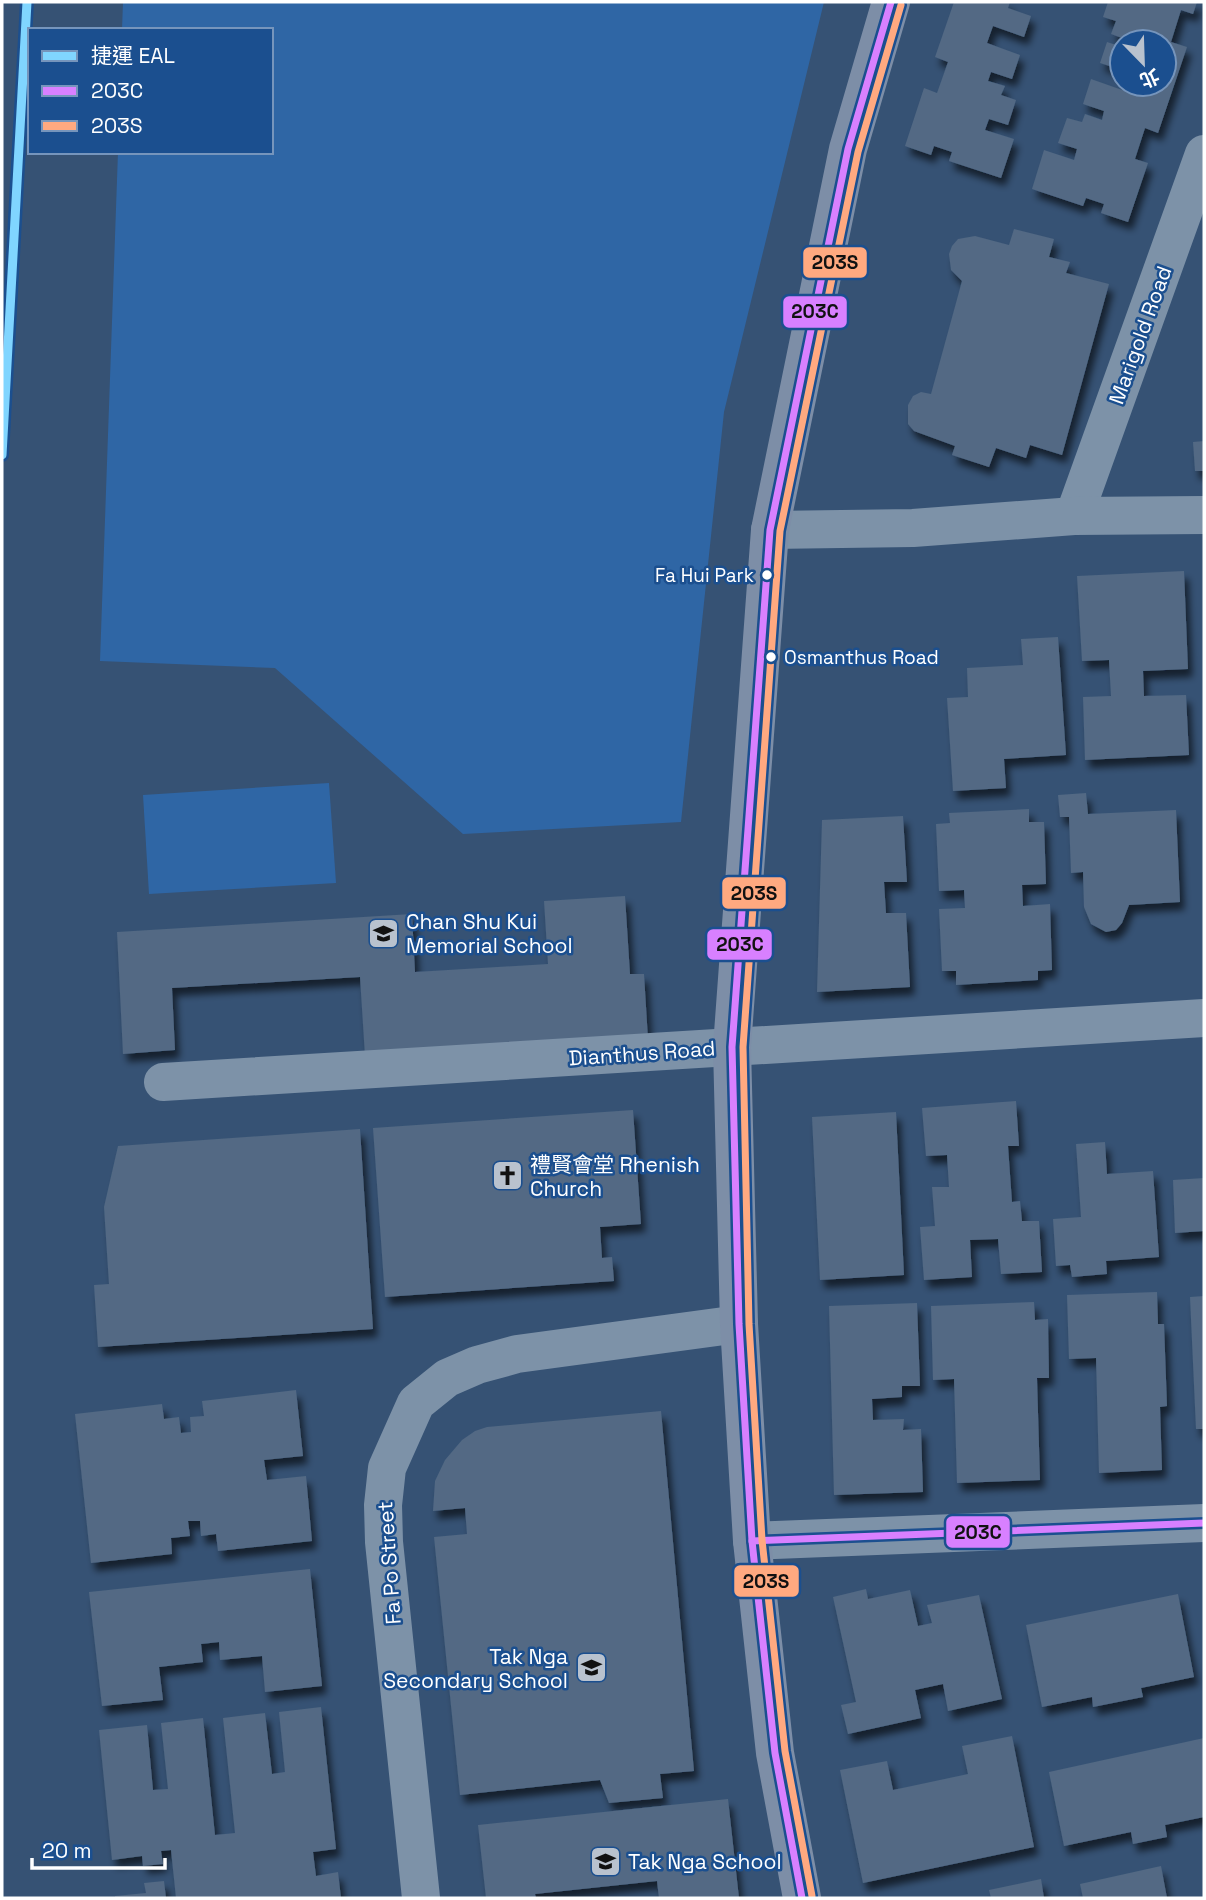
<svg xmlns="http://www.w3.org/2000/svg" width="1206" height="1900" font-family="'Space Grotesk','Noto Sans TC',sans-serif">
<defs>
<filter id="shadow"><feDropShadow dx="4.5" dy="8" stdDeviation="3.5" flood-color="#0009"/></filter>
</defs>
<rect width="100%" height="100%" fill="#365274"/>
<g fill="#2f66a5">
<polygon points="123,2 824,2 724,412 681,822 463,834 275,668 100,661 118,152 271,152 271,30 122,30"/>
<polygon points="329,783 336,883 149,894 143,795"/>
</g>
<g fill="#526984" filter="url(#shadow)">
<polygon points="954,2 1010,2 1008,8 1031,16 1024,37 993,26 987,43 1020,55 1012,79 991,72 988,81 1005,86 1001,95 1016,100 1008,125 989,119 985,130 1014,139 1001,178 949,161 952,152 934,146 931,155 905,146 924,88 937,93 948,62 935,57"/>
<polygon points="1108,2 1197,2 1193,14 1181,10 1171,42 1187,47 1158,133 1145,128 1135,159 1148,163 1128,222 1101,213 1104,204 1086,198 1083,206 1032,189 1044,150 1074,160 1077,149 1058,143 1067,118 1082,122 1085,114 1102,120 1104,111 1083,104 1091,79 1125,91 1127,84 1164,84 1164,42 1133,42 1111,34 1116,21 1103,17"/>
<polygon points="1107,42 1122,47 1122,70 1100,63"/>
<polygon points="1014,229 1054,239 1049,257 1070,262 1066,273 1109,284 1062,455 1030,445 1026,458 996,448 989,467 952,455 955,446 914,431 908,424 908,405 913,396 921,392 931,394 962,281 951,270 949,254 952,246 958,239 975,236 1009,245"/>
<polygon points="1204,441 1204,471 1195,471 1193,442"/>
<polygon points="1184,571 1188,669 1143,671 1144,696 1186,695 1189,755 1085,760 1083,697 1111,696 1109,660 1082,661 1077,576"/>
<polygon points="1058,637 1066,755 1004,759 1006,788 953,791 947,698 968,697 967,668 1023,665 1021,639"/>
<polygon points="1086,793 1088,814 1176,810 1180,902 1129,905 1122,923 1116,930 1106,932 1091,924 1084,907 1083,872 1071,873 1069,817 1060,817 1058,795"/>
<polygon points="1029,809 1029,822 1044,822 1046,884 1022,885 1023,906 1050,904 1052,970 1038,971 1038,980 956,985 956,971 942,971 939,909 965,908 964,890 939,891 936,824 950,823 949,813"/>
<polygon points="903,816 907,882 884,882 886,913 906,913 910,987 817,992 822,820"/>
<polygon points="625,896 630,974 644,974 648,1039 365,1056 360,977 172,988 175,1050 123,1054 117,932 412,914 415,972 548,964 544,901"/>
<polygon points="1016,1101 1019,1146 1008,1146 1012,1202 1020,1201 1022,1221 1039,1221 1042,1272 1001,1274 998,1239 970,1240 972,1277 924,1280 920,1227 935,1226 932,1187 949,1187 947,1155 926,1156 922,1108"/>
<polygon points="633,1110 641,1224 600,1227 602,1258 612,1257 614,1281 385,1297 373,1128"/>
<polygon points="896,1112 904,1275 820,1280 812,1117"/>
<polygon points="360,1129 373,1329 98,1347 94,1285 109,1284 104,1207 118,1146"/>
<polygon points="1105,1142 1107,1174 1153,1171 1159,1257 1106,1261 1107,1274 1072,1277 1070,1265 1056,1266 1053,1219 1081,1217 1076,1144"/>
<polygon points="1204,1178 1204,1231 1175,1233 1173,1180"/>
<polygon points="1157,1292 1158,1324 1164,1324 1167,1406 1160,1407 1162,1470 1099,1473 1096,1358 1069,1359 1067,1295"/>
<polygon points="1204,1296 1204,1429 1196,1429 1190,1297"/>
<polygon points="1034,1302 1035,1320 1048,1319 1049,1378 1037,1378 1040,1480 957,1483 954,1379 933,1380 931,1306"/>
<polygon points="917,1303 920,1386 902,1386 902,1397 872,1399 873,1420 904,1419 903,1430 921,1429 923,1492 834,1495 829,1306"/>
<polygon points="296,1390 303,1456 264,1460 267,1480 306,1476 312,1541 218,1551 216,1534 201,1536 200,1521 188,1521 190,1536 171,1538 172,1554 91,1563 75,1414 162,1404 164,1419 179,1417 181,1433 191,1432 190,1417 204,1416 202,1401"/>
<polygon points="661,1411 694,1771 660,1774 663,1798 609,1803 600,1780 460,1795 434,1537 467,1534 465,1508 433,1511 435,1481 445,1460 462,1440 475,1431 487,1427"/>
<polygon points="310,1569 322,1686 265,1692 262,1656 220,1660 219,1642 201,1644 203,1662 159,1667 163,1700 102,1706 89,1592"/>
<polygon points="866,1589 868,1599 910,1590 918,1626 932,1623 927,1605 979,1595 1002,1699 948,1711 943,1684 915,1690 921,1718 848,1734 841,1705 856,1702 833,1597"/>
<polygon points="1178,1594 1194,1677 1141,1688 1143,1697 1093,1707 1092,1697 1042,1707 1026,1625"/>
<polygon points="321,1707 336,1849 313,1852 316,1876 338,1872 341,1898 176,1898 171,1850 161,1851 163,1864 143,1866 142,1856 112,1860 99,1730 147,1725 153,1790 168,1789 161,1723 203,1718 215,1835 235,1833 223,1718 265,1713 272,1774 285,1772 279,1712"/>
<polygon points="1012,1736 1034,1847 863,1883 840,1770 887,1761 893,1790 968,1774 962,1746"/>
<polygon points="1204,1738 1204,1817 1165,1825 1167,1837 1133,1844 1131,1832 1064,1846 1049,1772"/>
<polygon points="728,1799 739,1898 659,1898 657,1881 535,1894 536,1898 486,1898 478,1825"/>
<polygon points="1161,1866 1167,1898 1083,1898 1080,1884"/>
<polygon points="1041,1879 1044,1898 991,1898 989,1890"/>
<polygon points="164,1881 166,1898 115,1898 115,1896 146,1893 144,1883"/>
</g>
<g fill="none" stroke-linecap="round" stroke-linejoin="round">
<g stroke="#7d92a8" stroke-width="38">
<polyline points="1074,516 1204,154"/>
<polyline points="770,530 913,528 1074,516 1204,515"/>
<polyline points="163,1082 1204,1018"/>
<polyline points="752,1541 1204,1523"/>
<polyline points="421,1898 384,1542 383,1505 387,1468 416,1403 447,1378 477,1365 517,1354 739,1324"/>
</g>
<polyline stroke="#7d8ea7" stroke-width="38" points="802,1898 775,1753 752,1541 739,1324 732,1047 770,530 848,149 891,2"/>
<defs>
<g id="bus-1">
<polyline points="752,1541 1204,1523"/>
<polyline points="802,1898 775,1753 752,1541 739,1324 732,1047 770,530 848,149 891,2"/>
</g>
<polyline id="bus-2" points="812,1896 785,1751 762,1540 749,1324 743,1047 780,531 858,152 901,5"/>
</defs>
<use href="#bus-1" stroke="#1b4f8f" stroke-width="12"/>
<use href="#bus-2" stroke="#1b4f8f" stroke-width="12"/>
<use href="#bus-1" stroke="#d880ff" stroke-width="7"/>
<use href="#bus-2" stroke="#ffa980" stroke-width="7"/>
<defs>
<polyline id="metro-1" points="2,455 27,2"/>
</defs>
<use href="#metro-1" stroke="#1b4f8f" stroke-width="14"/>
<use href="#metro-1" stroke="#80d5ff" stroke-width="9"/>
</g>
<defs>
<symbol id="school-square" viewBox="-11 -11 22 22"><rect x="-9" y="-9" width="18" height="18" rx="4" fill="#b9c2ce" stroke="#1b4f8f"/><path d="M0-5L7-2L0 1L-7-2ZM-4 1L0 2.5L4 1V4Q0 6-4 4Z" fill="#111"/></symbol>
<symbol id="church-square" viewBox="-11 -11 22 22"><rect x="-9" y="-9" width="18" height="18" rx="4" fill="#b9c2ce" stroke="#1b4f8f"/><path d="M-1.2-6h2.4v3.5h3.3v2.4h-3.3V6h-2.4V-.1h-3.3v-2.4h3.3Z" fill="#111"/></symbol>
</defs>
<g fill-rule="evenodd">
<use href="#school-square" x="366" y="916" width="35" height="35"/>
<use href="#church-square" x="490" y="1158" width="35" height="35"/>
<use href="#school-square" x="574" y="1650" width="35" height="35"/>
<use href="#school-square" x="588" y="1844" width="35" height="35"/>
</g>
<g fill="#fff" stroke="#1b4f8f" stroke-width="2.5">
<circle cx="767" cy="575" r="6"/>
<circle cx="771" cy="657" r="6"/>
</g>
<g text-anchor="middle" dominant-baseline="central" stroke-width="5" stroke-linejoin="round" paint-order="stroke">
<g font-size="19" fill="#fff" stroke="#1b4f8f" text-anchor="end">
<text x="754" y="575">Fa Hui Park</text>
<text x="784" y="657" text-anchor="start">Osmanthus Road</text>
</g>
<g font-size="21" fill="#fff" stroke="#1b4f8f">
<text transform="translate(1140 335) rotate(-70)">Marigold Road</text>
<text transform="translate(642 1053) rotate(-4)">Dianthus Road</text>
<text transform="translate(389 1563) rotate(-94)">Fa Po Street</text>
</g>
<g font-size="21" fill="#fff" stroke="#1b4f8f" text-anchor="start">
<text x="406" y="921">Chan Shu Kui<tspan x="406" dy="24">Memorial School</tspan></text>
<text x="530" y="1164">禮賢會堂 Rhenish<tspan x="530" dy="24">Church</tspan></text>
<text x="568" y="1656" text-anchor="end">Tak Nga<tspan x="568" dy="24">Secondary School</tspan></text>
<text x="628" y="1861">Tak Nga School</text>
</g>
</g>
<g stroke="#1b4f8f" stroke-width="2.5">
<rect x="802" y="246" width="66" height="33" rx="7" fill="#ffa980"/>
<rect x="782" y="295" width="66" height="34" rx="7" fill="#d880ff"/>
<rect x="721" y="876" width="66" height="34" rx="7" fill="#ffa980"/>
<rect x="706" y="928" width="67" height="33" rx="7" fill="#d880ff"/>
<rect x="945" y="1515" width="66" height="34" rx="7" fill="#d880ff"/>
<rect x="733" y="1564" width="67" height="34" rx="7" fill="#ffa980"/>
</g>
<g font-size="19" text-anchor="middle" font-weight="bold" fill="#111">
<text x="835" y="269">203S</text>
<text x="815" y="318">203C</text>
<text x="754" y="900">203S</text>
<text x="740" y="951">203C</text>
<text x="978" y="1539">203C</text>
<text x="766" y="1588">203S</text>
</g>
<rect width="1206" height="1900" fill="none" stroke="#ffffff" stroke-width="7"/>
<rect x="28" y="28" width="245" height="126" fill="#1b4f8f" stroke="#7695bc" stroke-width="2"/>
<rect x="42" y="51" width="35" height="10" fill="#80d5ff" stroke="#7695bc" stroke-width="2"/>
<text x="91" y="63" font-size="21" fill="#ffffff">捷運 EAL</text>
<rect x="42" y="86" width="35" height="10" fill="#d880ff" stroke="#7695bc" stroke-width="2"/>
<text x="91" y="98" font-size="21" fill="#ffffff">203C</text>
<rect x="42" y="121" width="35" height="10" fill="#ffa980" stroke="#7695bc" stroke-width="2"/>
<text x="91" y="133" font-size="21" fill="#ffffff">203S</text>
<g transform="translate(1143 63) rotate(157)"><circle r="33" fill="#1b4f8f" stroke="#7695bc" stroke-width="2"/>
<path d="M0-5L12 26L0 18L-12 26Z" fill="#b9c2ce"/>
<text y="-10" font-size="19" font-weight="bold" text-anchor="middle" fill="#ffffff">北</text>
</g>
<path d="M32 1858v10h133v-10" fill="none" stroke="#ffffff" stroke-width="3.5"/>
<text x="42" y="1858" font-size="21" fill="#ffffff" stroke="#1b4f8f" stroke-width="5" paint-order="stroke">20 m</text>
</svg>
